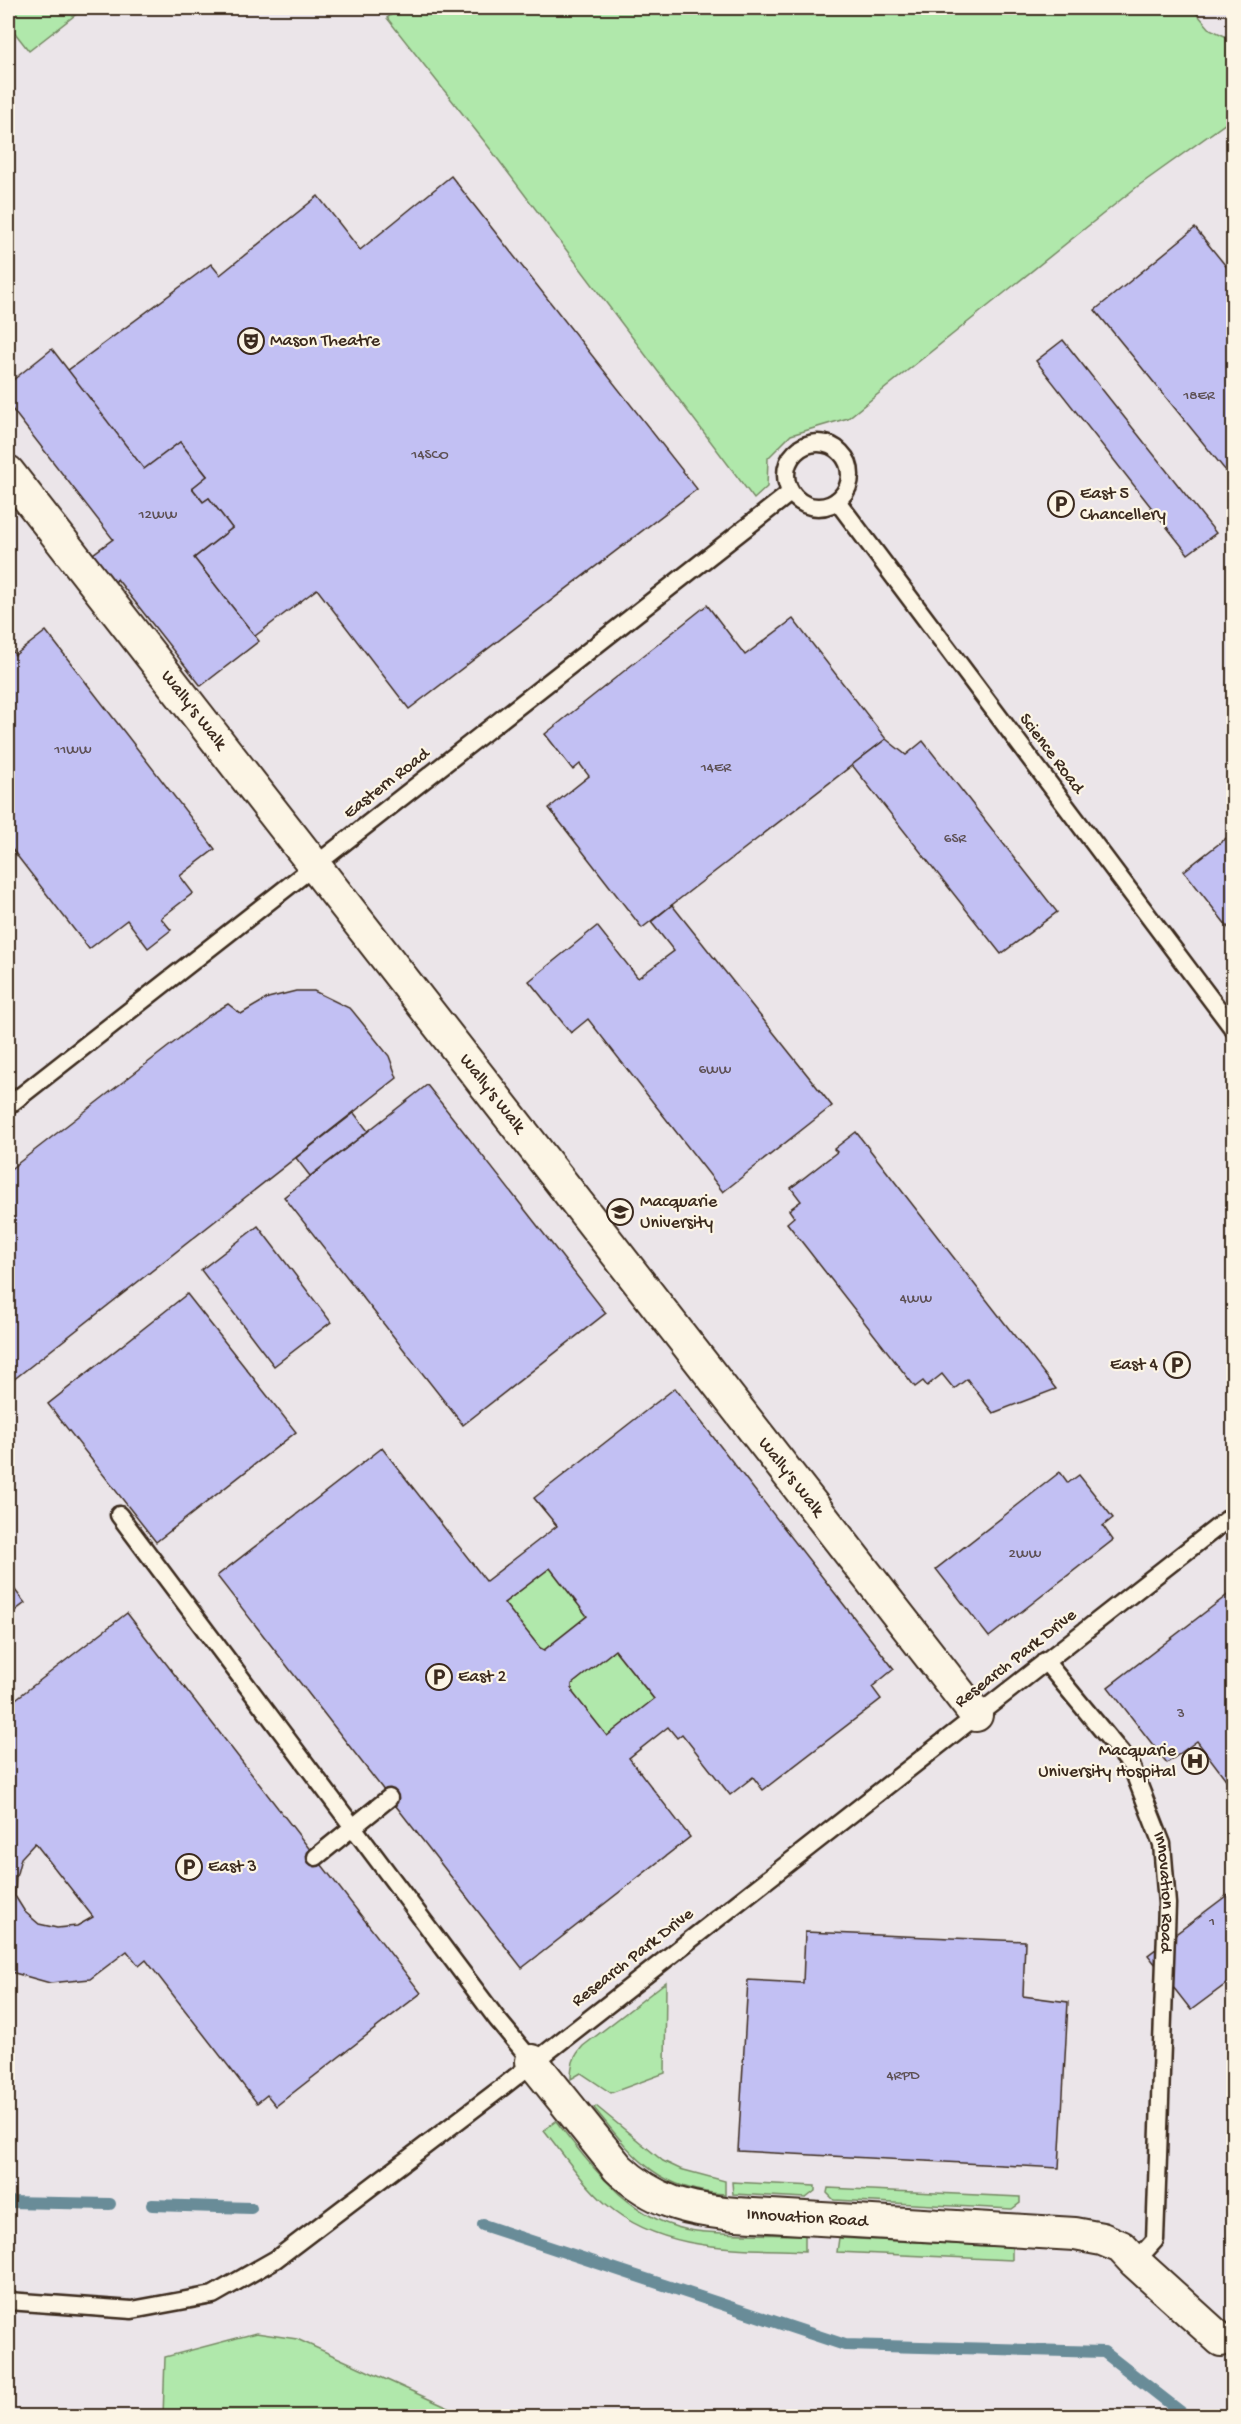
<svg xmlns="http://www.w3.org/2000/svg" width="1241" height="2424" font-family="'Gochi Hand',sans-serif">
<rect width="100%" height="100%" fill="#fcf5e5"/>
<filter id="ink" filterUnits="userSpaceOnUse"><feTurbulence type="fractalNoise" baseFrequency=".0167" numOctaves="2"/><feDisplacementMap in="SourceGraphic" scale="12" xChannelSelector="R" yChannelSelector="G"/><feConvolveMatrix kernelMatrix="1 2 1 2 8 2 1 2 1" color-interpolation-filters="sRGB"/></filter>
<g filter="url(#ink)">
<rect fill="#ebe5e9" x="8" y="8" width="1225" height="2408"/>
<g fill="#b0e8ab" stroke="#768964" stroke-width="1.5">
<polygon points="8,8 84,8 29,51 8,24"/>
<polygon points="400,8 1192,8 1210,29 1233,40 1233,118 1138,186 848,418 791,435 768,458 767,487 754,499 488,146 387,18"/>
<polygon points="550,1568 587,1616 544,1650 540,1648 504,1603"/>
<polygon points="615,1650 654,1699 607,1736 573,1693 572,1684"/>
<path d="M 666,1982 L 665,2073 L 611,2093 L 581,2073 L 571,2079 C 571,2065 573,2057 583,2046 Z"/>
<path d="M 596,2106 L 663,2161 L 680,2169 L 725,2181 L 725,2194 C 657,2190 634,2157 594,2108 Z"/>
<path d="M 556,2121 C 592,2167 632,2223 696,2231 C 731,2235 769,2234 805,2235 L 805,2251 C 737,2248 661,2252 606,2204 C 582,2183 564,2155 544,2130 Z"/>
<polygon points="732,2182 815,2186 815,2191 806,2198 733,2194"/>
<polygon points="828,2188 1020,2197 1020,2203 1012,2209 834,2200 827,2193"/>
<polygon points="839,2238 1012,2247 1012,2260 837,2252"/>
<polygon points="256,2333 297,2339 453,2410 460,2416 163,2416 165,2357"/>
</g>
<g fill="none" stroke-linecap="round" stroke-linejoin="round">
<g stroke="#698c98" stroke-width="12">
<polyline points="8,2202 110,2204"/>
<polyline points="152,2205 251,2208"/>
<polyline points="483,2225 845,2345 1104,2352 1186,2416"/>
</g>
</g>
<g fill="#c2c0f3" stroke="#3b2a1e" stroke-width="1.5" fill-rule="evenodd">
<polygon points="451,176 697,489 409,709 317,589 255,636 194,558 232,528 209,498 203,502 192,488 207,476 180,442 144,469 67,371 211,264 220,275 318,196 360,250"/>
<polygon points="1195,228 1234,276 1234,481 1095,310"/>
<polygon points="1063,340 1216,533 1188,554 1036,361"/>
<polygon points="52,349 144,469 180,442 207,476 192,488 203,502 209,498 232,528 194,558 259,641 201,686 117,579 115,583 93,554 113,539 8,404 8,384"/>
<polygon points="707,605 745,655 793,619 886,739 642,928 549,808 589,776 580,764 573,770 545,734"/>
<polygon points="46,631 215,849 180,876 193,893 161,918 171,930 148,948 127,920 89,949 8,844 8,645 15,655"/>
<polygon points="886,739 906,755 923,741 1057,912 1001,954 852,765"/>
<polygon points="1234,832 1234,935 1184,871"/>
<polygon points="672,905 832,1106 723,1192 588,1019 571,1033 529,981 597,926 638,978 674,951 651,922"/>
<polygon points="296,991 314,991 351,1009 389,1056 397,1078 8,1384 8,1171 208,1016 228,1004 241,1014 268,998"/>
<polygon points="427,1085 606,1313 463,1425 284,1197"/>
<polygon points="354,1113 368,1131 310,1176 296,1158"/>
<polygon points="856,1132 1056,1389 993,1413 967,1379 954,1389 942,1374 927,1386 923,1381 915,1387 787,1223 794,1217 789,1210 801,1201 791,1188 837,1152 834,1149"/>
<polygon points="258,1226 331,1322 274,1366 201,1270"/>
<polygon points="187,1294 296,1432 156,1542 48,1404"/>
<path d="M 675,1388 L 894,1669 L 872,1687 L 881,1699 L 763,1790 L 753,1777 L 730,1795 L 682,1734 L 677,1738 L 668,1727 L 629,1758 L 690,1837 L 522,1968 L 217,1576 L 382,1448 L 486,1581 L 557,1526 L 534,1498 ZM 550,1568 L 587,1616 L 544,1650 L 540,1648 L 504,1603 ZM 615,1650 L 654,1699 L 607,1736 L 573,1693 L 572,1688 L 572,1684 Z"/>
<polygon points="1060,1472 1068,1483 1079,1475 1113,1518 1103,1526 1113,1540 989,1637 936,1569"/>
<polygon points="8,1581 25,1603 8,1616"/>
<polygon points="1234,1590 1234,1790 1197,1741 1167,1763 1108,1687"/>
<path d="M 127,1613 L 421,1993 L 276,2106 L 267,2095 L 257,2103 L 146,1960 L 139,1966 L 127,1951 L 90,1979 L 50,1983 L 11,1972 L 8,1969 L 8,1804 L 10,1802 L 8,1799 L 8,1705 ZM 35,1843 L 93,1917 L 77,1926 L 57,1928 L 39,1924 L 25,1912 L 15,1896 L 16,1877 L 21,1858 Z"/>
<polygon points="1234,1890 1234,1978 1191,2010 1148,1955"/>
<polygon points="805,1932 1025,1941 1023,1996 1068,2002 1059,2168 738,2151 748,1980 803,1983"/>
</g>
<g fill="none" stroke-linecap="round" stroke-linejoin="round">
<defs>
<g id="lane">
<circle cx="818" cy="475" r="32"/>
<polyline points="837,501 1234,1030"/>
<polyline points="8,1106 790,493"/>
<polyline points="119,1515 497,2019 532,2061"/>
<path id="s1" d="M 1045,1661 L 1131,1765 L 1162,1844 L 1167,1904 L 1155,2240 L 1135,2262"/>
<polyline points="316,1857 389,1798"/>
<polyline points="8,2301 132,2310 213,2295 276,2259 500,2089 1234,1514"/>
</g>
<g id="street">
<path id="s2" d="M 8,472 L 976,1715"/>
<path id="s3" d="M 532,2061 L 618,2168 C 654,2202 688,2210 736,2214 L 1075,2234 L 1102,2239 L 1121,2247 L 1135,2262 L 1221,2340"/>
</g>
</defs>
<use href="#lane" stroke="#3b2a1e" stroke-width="21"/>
<use href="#street" stroke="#3b2a1e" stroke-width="36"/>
<use href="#lane" stroke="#fcf5e5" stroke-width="16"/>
<use href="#street" stroke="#fcf5e5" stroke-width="32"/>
</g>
</g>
<defs>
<symbol id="theatre-ring" viewBox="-11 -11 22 22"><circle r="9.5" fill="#fcf5e5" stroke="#3b2a1e" stroke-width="1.5"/><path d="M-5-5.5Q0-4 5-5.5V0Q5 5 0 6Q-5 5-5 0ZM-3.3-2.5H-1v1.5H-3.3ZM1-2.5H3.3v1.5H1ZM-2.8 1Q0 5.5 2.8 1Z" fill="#3b2a1e"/></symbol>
<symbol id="parking-ring" viewBox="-11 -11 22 22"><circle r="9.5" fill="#fcf5e5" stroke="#3b2a1e" stroke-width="1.5"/><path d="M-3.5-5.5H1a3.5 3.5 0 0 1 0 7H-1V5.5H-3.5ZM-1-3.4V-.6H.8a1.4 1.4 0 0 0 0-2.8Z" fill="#3b2a1e"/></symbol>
<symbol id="university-ring" viewBox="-11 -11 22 22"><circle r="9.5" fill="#fcf5e5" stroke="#3b2a1e" stroke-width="1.5"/><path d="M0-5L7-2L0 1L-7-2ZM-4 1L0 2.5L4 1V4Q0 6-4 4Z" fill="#3b2a1e"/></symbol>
<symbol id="hospital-ring" viewBox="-11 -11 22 22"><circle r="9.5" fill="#fcf5e5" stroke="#3b2a1e" stroke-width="1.5"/><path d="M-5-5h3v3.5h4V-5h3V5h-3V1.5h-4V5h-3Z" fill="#3b2a1e"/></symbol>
</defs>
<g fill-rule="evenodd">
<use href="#theatre-ring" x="236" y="326" width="30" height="30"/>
<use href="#parking-ring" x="1046" y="489" width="30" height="30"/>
<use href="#university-ring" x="605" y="1197" width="30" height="30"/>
<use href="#parking-ring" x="1162" y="1350" width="30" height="30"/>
<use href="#parking-ring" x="424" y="1662" width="30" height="30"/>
<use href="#hospital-ring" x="1180" y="1746" width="30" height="30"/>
<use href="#parking-ring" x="174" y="1852" width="30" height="30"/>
</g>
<g text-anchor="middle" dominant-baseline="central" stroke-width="4.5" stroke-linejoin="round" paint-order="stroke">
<g font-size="15" fill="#5d5053">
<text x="1199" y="396">18ER</text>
<text x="430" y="455">14SCO</text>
<text x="158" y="515">12WW</text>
<text x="73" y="750">11WW</text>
<text x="716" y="768">14ER</text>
<text x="955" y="839">6SR</text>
<text x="715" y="1070">6WW</text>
<text x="916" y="1299">4WW</text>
<text x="1025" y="1554">2WW</text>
<text x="1181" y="1714">3</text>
<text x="1212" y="1922">1</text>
<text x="903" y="2076">4RPD</text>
</g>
<g font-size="18" fill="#3b2a1e" stroke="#fcf5e5" text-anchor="start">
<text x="270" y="341">Mason Theatre</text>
<text x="1080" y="494">East 5<tspan x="1080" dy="21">Chancellery</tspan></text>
<text x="640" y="1202">Macquarie<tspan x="640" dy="21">University</tspan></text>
<text x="1158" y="1365" text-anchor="end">East 4</text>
<text x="458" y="1677">East 2</text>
<text x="1176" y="1751" text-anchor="end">Macquarie<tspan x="1176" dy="21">University Hospital</tspan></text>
<text x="208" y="1867">East 3</text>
</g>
<g font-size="18" fill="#3b2a1e" stroke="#fcf5e5">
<text stroke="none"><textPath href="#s2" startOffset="302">Wally's Walk</textPath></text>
<text transform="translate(1051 754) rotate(53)">Science Road</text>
<text transform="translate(387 784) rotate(-38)">Eastern Road</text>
<text stroke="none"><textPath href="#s2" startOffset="788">Wally's Walk</textPath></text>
<text stroke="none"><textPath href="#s2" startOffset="1274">Wally's Walk</textPath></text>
<text transform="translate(1016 1659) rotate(-38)">Research Park Drive</text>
<text stroke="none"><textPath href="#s1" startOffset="268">Innovation Road</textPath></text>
<text transform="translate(633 1958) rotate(-38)">Research Park Drive</text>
<text stroke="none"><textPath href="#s3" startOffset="338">Innovation Road</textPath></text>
</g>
</g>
<rect width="1241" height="2424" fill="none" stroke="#fcf5e5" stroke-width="30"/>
<rect x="15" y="15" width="1211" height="2394" fill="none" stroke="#3b2a1e" stroke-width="2" filter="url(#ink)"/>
</svg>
